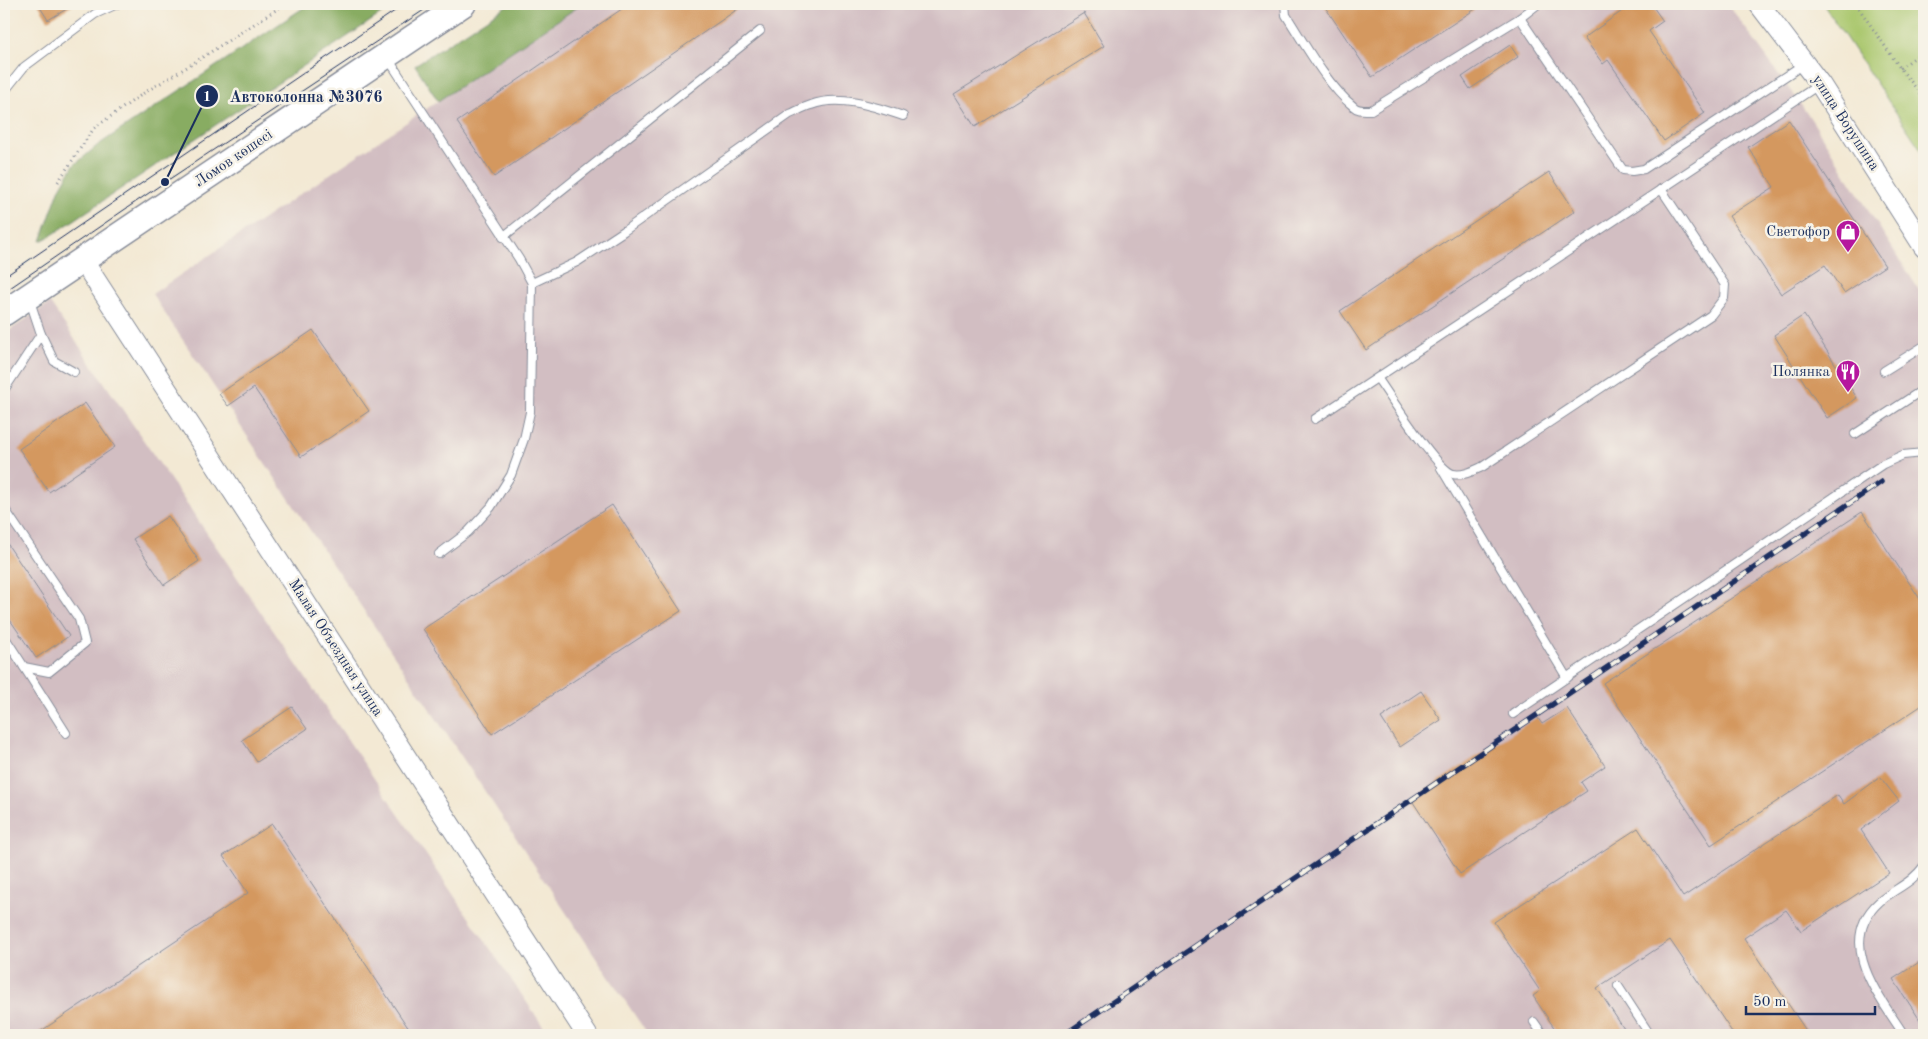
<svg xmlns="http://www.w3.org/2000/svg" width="1928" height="1039" font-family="'Old Standard TT',serif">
<rect width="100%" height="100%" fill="#f7f3e8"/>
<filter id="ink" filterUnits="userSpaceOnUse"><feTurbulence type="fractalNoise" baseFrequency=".02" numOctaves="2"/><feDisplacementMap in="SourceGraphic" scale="10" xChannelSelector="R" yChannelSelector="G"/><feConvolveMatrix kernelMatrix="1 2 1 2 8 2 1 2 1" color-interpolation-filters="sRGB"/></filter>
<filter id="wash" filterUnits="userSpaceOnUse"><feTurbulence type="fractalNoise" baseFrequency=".0096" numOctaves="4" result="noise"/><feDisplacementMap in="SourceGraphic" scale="20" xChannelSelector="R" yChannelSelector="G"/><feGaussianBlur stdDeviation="1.12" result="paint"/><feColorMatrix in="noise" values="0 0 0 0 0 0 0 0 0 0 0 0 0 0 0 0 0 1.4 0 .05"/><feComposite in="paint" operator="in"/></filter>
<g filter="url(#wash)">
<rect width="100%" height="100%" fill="#f3e9d4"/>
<g fill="#d2bec2">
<polygon points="582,4 1728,4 1811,119 1924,298 1924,1035 648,1035 152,294"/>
<polygon points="50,303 549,1035 4,1035 4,334"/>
</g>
<polygon fill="#abc86f" stroke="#637c66" points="1823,4 1924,4 1924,154"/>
<g fill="#88ac62" stroke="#526e60">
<polygon points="309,4 396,4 52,235 41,241 59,190 73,166 98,145"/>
<polygon points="509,4 582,4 438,101 415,65"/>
</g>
<g id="blocks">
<g fill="#d4985e">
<polygon points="38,4 75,4 48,20"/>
<polygon points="629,4 745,4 494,177 457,122"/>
<polygon points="1323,4 1483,4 1372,77"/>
<polygon points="1632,4 1651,4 1663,21 1649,31 1705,113 1664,141 1608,60 1603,64 1584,38"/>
<polygon points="1084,13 1104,46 975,127 954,94"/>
<polygon points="1510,45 1518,57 1470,89 1462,77"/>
<polygon points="1789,120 1885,266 1844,293 1825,265 1781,294 1729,216 1774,187 1748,147"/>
<polygon points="1549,172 1575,211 1366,350 1340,311"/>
<polygon points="1804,315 1857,398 1827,418 1774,335"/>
<polygon points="313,330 369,411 301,457 254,388 228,406 219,394"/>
<polygon points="85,403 115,447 49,492 19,449"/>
<polygon points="612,505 681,611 492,734 423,629"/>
<polygon points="1862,512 1924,605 1924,704 1711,845 1603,683"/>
<polygon points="168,516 199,561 164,585 133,539"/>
<polygon points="4,539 69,636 36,658 4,611"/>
<polygon points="1421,691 1441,720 1400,747 1381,718"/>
<polygon points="292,707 307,729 257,762 242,740"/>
<polygon points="1567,708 1605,766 1581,782 1587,791 1460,874 1411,799 1537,717 1542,724"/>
<polygon points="1880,777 1899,801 1861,830 1889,873 1801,931 1786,910 1744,938 1809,1035 1734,1035 1670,940 1597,988 1628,1035 1559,1035 1533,996 1540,991 1494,922 1638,828 1683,897 1838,795 1844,804"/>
<polygon points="272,824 413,1035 35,1035 248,893 223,856"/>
<polygon points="1924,959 1924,1026 1893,979"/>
</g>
</g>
</g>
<g filter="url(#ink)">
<use href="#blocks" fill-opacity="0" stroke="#878c99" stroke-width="1"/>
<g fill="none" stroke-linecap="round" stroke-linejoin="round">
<defs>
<g id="service">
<path d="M 1285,4 L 1286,15 C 1304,43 1327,85 1353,106 C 1358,111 1364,110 1371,110 L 1520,18 L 1538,4"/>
<polyline points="1520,18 1623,170 1632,171 1644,169 1804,64"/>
<polyline points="387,57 519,259 532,283 530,412 524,439 511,475 491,507 468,532 439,554"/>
<polyline points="4,92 24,67 95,14 117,4"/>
<polyline points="503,237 760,31"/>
<path d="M 532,283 L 577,262 L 624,231 L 790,114 C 797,111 804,107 811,105 C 840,94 876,107 903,116"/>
<polyline points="41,334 54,361 74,372"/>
<polyline points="1884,371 1924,346"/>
<path d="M 1378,379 C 1390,396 1436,469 1453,474 C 1463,476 1473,471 1482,467 L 1711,315 L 1724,298 L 1725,285 L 1661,189"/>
<polyline points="4,390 41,334 30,301"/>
<polyline points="1315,419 1820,84"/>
<polyline points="1855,434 1924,389"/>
<polyline points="1441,468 1567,678"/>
<polyline points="4,508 79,619 85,643 49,672 24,667 4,636"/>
<polyline points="24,667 66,733"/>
<polyline points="1513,714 1883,464 1903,455 1924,453"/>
<polyline points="1618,986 1650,1035"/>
<polyline points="1534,1022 1543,1035"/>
<path d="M 1904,1035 C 1880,997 1834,943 1879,902 C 1894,889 1912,883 1924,866"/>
</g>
<g id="tertiary">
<polyline points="1759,4 1820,84 1924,247"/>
<polyline points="83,261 587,1035"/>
</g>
<polyline id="primary" points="4,313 463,4"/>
</defs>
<use href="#service" stroke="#878c99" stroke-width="10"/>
<use href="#tertiary" stroke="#878c99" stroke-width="22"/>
<use href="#primary" stroke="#878c99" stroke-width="28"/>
<g stroke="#878c99" stroke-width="3" stroke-dasharray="1 4" stroke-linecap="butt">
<polyline points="1856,4 1900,68 1924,98"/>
<polyline points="1900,68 1924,51"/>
<polyline points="58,182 94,128 144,93 192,64 285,4"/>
</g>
<use href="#service" stroke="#fff" stroke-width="8"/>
<use href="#tertiary" stroke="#fff" stroke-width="20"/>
<use href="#primary" stroke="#fff" stroke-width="25"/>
<g stroke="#1b2f5e" stroke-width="1">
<polyline points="4,277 405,4"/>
<polyline points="4,292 165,182 433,4"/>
</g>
<defs>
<polyline id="rail" points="1064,1035 1881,482"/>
</defs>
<use href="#rail" stroke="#1b2f5e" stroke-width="5.5"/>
<use href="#rail" stroke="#f7f3e8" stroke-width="4" stroke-dasharray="11" stroke-linecap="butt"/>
</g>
</g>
<defs>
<symbol id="shop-pin" viewBox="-11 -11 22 30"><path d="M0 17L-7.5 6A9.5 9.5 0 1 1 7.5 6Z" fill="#b5179e" stroke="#f7f3e8"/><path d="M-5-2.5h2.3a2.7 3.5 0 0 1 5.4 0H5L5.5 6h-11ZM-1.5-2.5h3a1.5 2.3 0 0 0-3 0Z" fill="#fff"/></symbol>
<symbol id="restaurant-pin" viewBox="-11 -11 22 30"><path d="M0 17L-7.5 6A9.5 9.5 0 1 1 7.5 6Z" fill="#b5179e" stroke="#f7f3e8"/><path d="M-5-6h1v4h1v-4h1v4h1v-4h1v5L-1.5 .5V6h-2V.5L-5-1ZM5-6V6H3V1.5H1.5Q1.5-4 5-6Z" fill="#fff"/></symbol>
</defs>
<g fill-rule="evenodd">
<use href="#shop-pin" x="1834" y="218" width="28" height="38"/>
<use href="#restaurant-pin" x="1834" y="358" width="28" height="38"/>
</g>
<g text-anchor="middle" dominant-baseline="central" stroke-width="5" stroke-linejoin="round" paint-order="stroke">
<g font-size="15" fill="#1b2f5e" stroke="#f7f3e8">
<text transform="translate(1845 123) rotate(57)">улица Ворушина</text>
<text transform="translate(234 159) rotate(-34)">Ломов көшесі</text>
<text transform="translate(335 648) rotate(57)">Малая Объездная улица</text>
</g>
<g font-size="15" fill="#1b2f5e" stroke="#f7f3e8" text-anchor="end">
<text x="1830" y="232">Светофор</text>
<text x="1830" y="372">Полянка</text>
</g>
</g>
<path fill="none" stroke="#1b2f5e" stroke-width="2" d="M165 182L207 96"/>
<g fill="#1b2f5e" stroke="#f7f3e8" stroke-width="2">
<circle cx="165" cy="182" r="5"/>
<circle cx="207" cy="96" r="12"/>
</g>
<g font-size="15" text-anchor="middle" font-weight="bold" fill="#fff">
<text x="207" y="101">1</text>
</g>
<g font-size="16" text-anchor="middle" font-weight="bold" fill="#1b2f5e" stroke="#f7f3e8" stroke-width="5" stroke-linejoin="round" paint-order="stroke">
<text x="306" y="102">Автоколонна №3076</text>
</g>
<rect width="1928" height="1039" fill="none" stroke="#f7f3e8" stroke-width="20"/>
<path d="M1746 1006v8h129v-8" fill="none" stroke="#1b2f5e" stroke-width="2.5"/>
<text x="1753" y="1006" font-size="15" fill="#1b2f5e" stroke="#f7f3e8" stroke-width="4" paint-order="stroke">50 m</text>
</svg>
